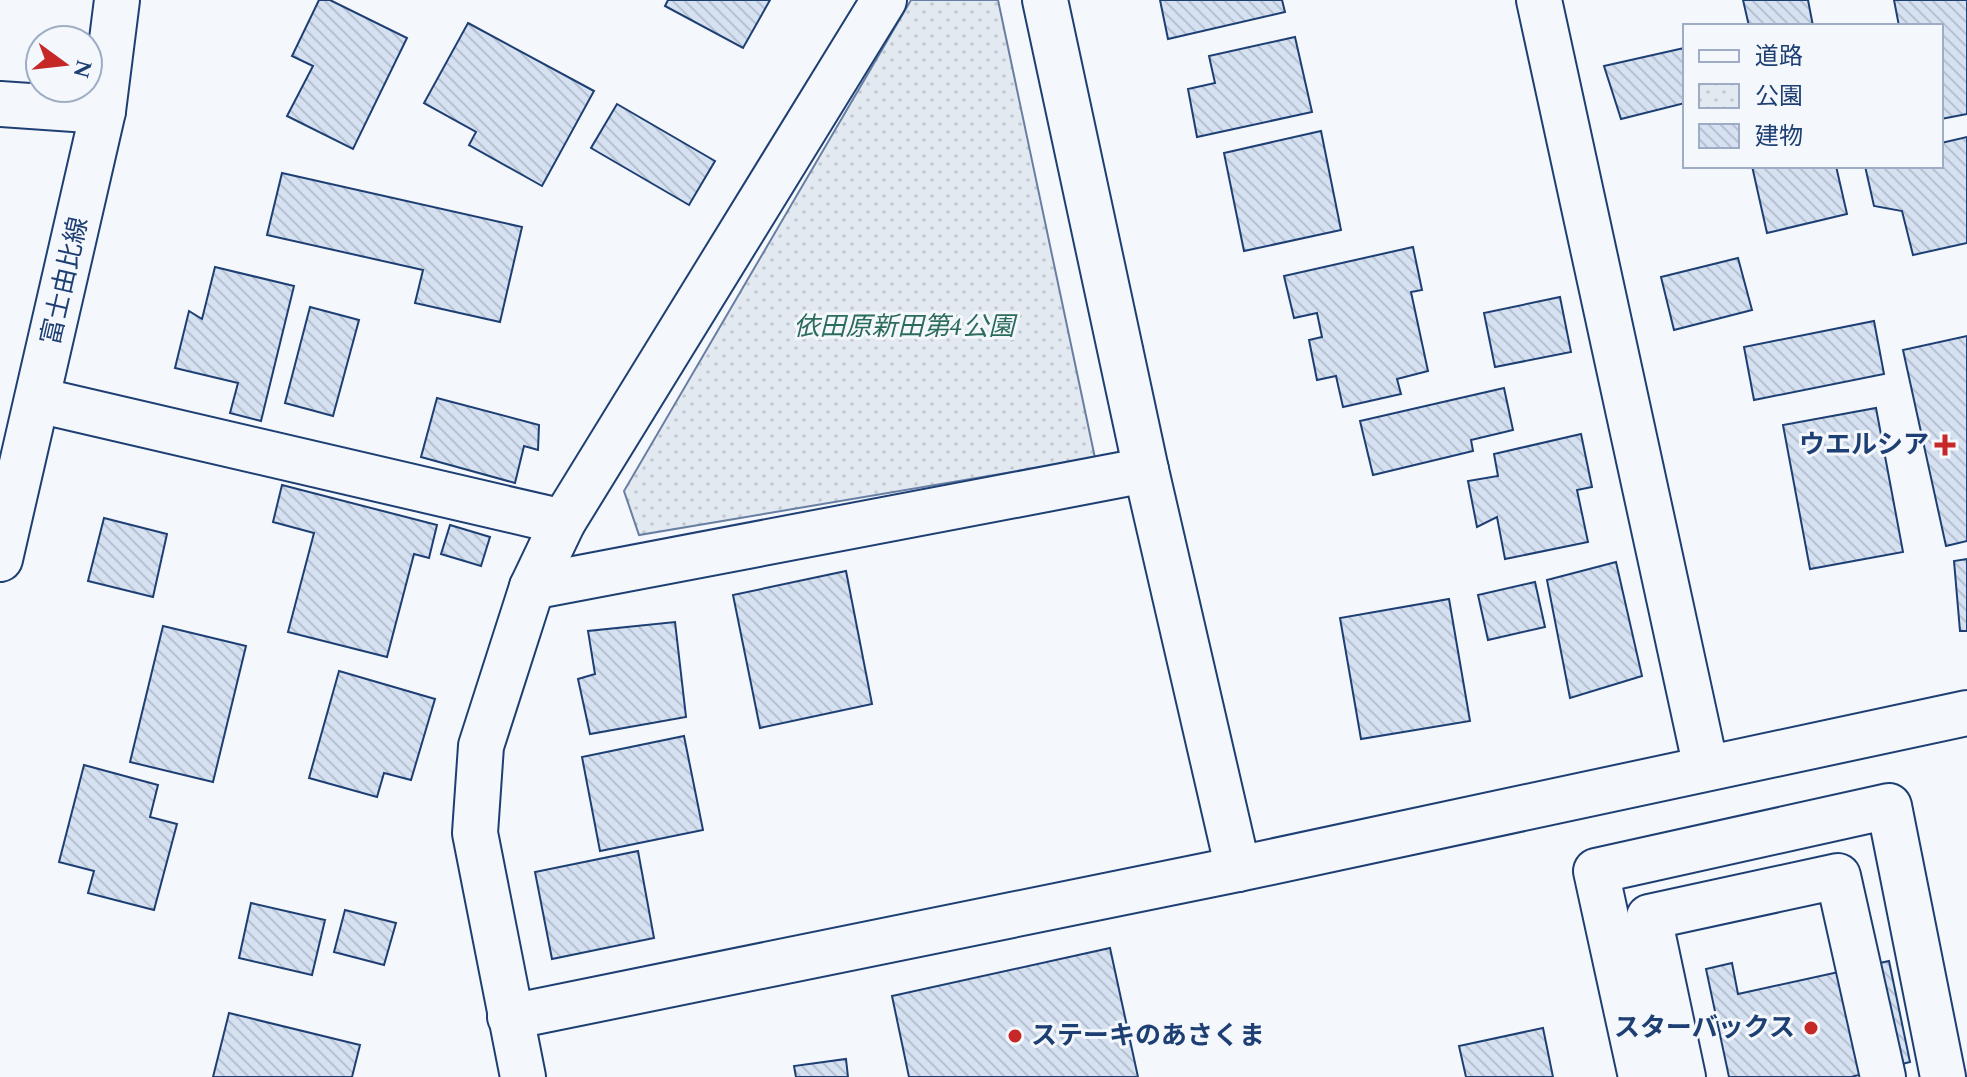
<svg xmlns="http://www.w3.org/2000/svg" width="1967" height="1077" font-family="Spectral,'Noto Sans JP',serif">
<defs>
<pattern id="park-dots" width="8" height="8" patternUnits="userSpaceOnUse" patternTransform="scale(2)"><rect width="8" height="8" fill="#e3e9f0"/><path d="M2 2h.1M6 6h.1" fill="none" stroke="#c2c9d1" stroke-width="1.8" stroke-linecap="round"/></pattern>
<pattern id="building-back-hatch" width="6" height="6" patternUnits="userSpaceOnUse" patternTransform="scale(2)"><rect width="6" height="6" fill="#d5e0f0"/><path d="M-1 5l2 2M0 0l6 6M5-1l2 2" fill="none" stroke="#b6c1d1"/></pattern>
</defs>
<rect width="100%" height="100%" fill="#f4f7fb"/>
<polygon fill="url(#park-dots)" stroke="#687fa3" stroke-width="2" points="911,0 998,0 1095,458 639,535 624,491"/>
<g fill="url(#building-back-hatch)" stroke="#1d3f73" stroke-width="2">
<polygon points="319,0 330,0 407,38 353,149 287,116 313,66 292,56"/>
<polygon points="668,0 770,0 743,48 665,6"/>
<polygon points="1160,0 1282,0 1285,12 1168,39"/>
<polygon points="1743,0 1808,0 1813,26 1749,26"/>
<polygon points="1894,0 1967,0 1967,114 1941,119 1941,26 1899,26"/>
<polygon points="468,23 594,91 542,186 469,145 476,132 424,103"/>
<polygon points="1295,37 1312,112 1197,137 1188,89 1215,83 1209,56"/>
<polygon points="1684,48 1685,103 1621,119 1604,66"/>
<polygon points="617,104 715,161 689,205 591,148"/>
<polygon points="1321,131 1341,230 1244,251 1224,153"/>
<polygon points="1967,137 1967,243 1913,255 1902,211 1874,206 1865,166 1941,166 1941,143"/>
<polygon points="1752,166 1836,166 1847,214 1767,233"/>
<polygon points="282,173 522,227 500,322 415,303 423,270 267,235"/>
<polygon points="1413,247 1422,290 1411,292 1428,371 1397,379 1401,394 1343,407 1336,376 1317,380 1309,340 1322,337 1317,313 1294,318 1284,276"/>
<polygon points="1738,258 1752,310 1674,330 1661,277"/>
<polygon points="215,267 294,286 261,421 230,413 238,383 175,368 189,311 202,319"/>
<polygon points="1560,297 1571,352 1495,367 1484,313"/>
<polygon points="310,307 359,320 333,416 285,403"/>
<polygon points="1874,321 1884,374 1754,400 1744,347"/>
<polygon points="1967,336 1967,541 1946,546 1903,350"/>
<polygon points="1504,388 1513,430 1471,440 1473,451 1373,475 1360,421"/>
<polygon points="437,398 539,425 538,450 524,446 515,483 421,457"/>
<polygon points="1876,408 1903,552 1810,569 1783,425"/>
<polygon points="1581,434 1592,487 1577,490 1588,542 1505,559 1497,517 1477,527 1468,481 1498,476 1494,454"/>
<polygon points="282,485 437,525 429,558 414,554 387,657 288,632 314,533 273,522"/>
<polygon points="104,518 167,534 153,597 88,581"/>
<polygon points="450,525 490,537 481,566 441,554"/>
<polygon points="1967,559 1967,631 1960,631 1954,561"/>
<polygon points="1616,562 1642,676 1570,698 1547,580"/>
<polygon points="846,571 872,704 760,728 733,595"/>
<polygon points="1535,582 1545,627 1488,640 1478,595"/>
<polygon points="1449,599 1470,721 1361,739 1340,618"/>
<polygon points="675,622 686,717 590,734 578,679 595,674 588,631"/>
<polygon points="163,626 246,646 213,782 130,762"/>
<polygon points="339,671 435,699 411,780 384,773 377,797 309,778"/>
<polygon points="684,736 703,830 600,851 582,757"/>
<polygon points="84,765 158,785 150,817 177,824 154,910 88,893 94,871 59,862"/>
<polygon points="638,851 654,938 552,959 535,872"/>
<polygon points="251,903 325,920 312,975 239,958"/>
<polygon points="345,910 396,923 384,965 334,952"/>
<polygon points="1110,948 1138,1077 909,1077 892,996"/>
<polygon points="1889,961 1910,1062 1851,1077 1729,1077 1706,969 1732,963 1738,994"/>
<polygon points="229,1013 360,1045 352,1077 213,1077"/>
<polygon points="1543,1028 1553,1077 1466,1077 1459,1046"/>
<polygon points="846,1059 848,1077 796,1077 794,1066"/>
</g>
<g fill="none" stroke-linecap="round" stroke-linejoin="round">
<defs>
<g id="minor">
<polyline points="1045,0 1146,470 1238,869"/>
<polyline points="1539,0 1706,768"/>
<polyline points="0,104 103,111"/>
<polyline points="38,400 563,522"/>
<polyline points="532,587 1146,470"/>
<polyline points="510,1017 1238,869 1967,713"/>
<polyline points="523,1077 475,833 481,746 532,587 563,522 884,0"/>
<polyline points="1641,1077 1596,871 1889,806 1943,1077"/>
<polyline points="1683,1077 1649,917 1838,876 1883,1077"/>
</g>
<polyline id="major" points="0,559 103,111 117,0"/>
</defs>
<use href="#minor" stroke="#1d3f73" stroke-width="48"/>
<use href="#major" stroke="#1d3f73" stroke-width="48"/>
<use href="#minor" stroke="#f4f7fb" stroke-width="44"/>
<use href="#major" stroke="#f4f7fb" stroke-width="44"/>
</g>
<g fill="#c62828" stroke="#f4f7fb" stroke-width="3">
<path d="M1941 433h8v8h8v8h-8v8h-8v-8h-8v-8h8z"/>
<circle cx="1811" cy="1028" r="8"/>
<circle cx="1015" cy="1036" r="8"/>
</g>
<g text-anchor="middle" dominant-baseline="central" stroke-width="6" stroke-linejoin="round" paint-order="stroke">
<g font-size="26" fill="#1d3f73" stroke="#f4f7fb">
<text transform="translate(65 281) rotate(-77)">富士由比線</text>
</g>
<g font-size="26" font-style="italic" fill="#2c6c60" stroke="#f4f7fb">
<text x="904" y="327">依田原新田第4公園</text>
</g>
<g font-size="26" font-weight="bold" fill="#1d3f73" stroke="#f4f7fb" text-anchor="end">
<text x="1929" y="445">ウエルシア</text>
<text x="1795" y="1028">スターバックス</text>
<text x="1031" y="1036" text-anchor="start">ステーキのあさくま</text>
</g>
</g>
<rect x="1683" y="24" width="260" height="144" fill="#f4f7fb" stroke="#9eadc5" stroke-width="2"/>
<rect x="1699" y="50" width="40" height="12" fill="#f4f7fb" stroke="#9eadc5" stroke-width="2"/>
<text x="1755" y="64" font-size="24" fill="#1d3f73">道路</text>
<rect x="1699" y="84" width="40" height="24" fill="url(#park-dots)" stroke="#9eadc5" stroke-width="2"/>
<text x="1755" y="104" font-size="24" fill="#1d3f73">公園</text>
<rect x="1699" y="124" width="40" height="24" fill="url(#building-back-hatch)" stroke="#9eadc5" stroke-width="2"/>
<text x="1755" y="144" font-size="24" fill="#1d3f73">建物</text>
<g transform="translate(64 64) rotate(105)"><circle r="38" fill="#f4f7fb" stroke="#9eadc5" stroke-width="2"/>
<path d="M0-6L14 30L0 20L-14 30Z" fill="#c62828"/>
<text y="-12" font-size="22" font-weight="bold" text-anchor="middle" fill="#1d3f73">N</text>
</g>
</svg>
